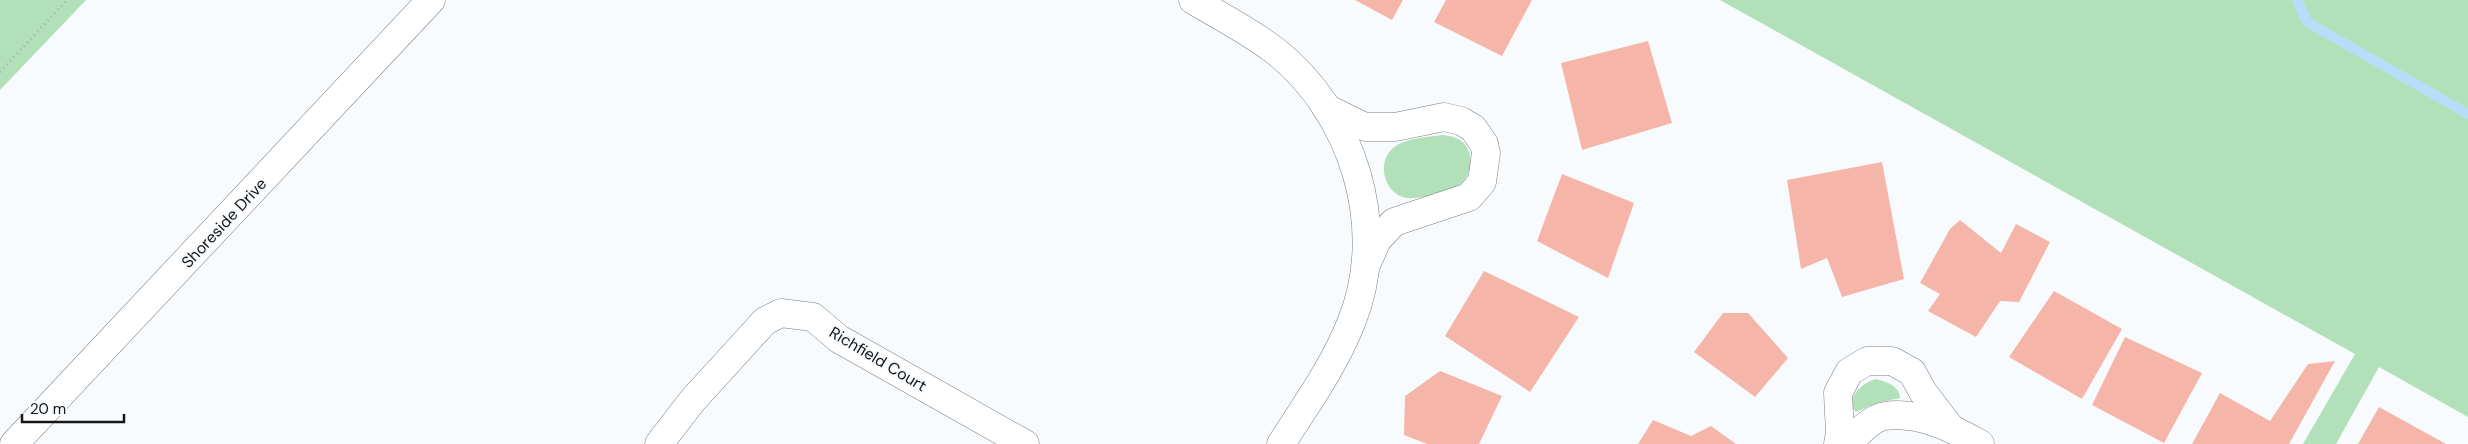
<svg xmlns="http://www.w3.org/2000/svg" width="2468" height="444" font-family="'DM Sans',sans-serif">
<rect width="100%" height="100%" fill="#f8fbfe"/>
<g fill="#b2e0b8">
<polygon points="0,0 86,0 0,90"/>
<polygon points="1720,0 2468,0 2468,417 2379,367 2336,444 2303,444 2355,354"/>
<path d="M 1443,135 C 1451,136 1461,138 1466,146 C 1475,159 1470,179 1457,187 C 1445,194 1427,197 1413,198 C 1388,201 1374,166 1392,149 C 1404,138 1427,137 1443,135 Z"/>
<path d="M 1875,379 C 1886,381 1900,386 1900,398 L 1877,403 L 1856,412 C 1843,399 1863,383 1875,379 Z"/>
</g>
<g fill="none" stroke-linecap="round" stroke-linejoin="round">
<polyline stroke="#b6defb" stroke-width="10" points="2297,0 2307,22 2468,114"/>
</g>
<g fill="#f6b5a9">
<polygon points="1355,0 1403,0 1392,20"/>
<polygon points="1446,0 1532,0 1502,56 1434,22"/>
<polygon points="1648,41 1672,123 1582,150 1561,63"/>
<polygon points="1882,162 1904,279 1842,297 1827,258 1801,269 1787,180"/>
<polygon points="1562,174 1634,203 1608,278 1537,241"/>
<polygon points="1960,220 2001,253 2016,224 2050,242 2019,302 2000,301 1976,337 1928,311 1940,294 1920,283 1950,229"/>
<polygon points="1484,271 1579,317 1530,392 1445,336"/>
<polygon points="2054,291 2122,329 2082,399 2009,357"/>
<polygon points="1723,313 1748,313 1788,358 1755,397 1694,352"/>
<polygon points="2125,337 2202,373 2164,443 2092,405"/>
<polygon points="2335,361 2289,444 2192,444 2220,393 2270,421 2308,364"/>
<polygon points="1440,371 1502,396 1479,444 1427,444 1404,435 1405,396"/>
<polygon points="2379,407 2446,444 2358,444"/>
<polygon points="1653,420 1691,436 1711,426 1736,444 1638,444"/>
</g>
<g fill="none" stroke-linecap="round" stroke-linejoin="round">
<defs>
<g id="minor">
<path d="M 1193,0 C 1220,16 1249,31 1274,50 C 1353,111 1390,229 1351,323 C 1334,366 1306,405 1281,444"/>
<polyline points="1326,108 1365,127 1395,127 1444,117 1461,121 1473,128 1484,144 1486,153 1482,182 1469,197 1394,222 1377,240 1367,263"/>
<polyline points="14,444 431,0"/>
<polyline points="659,444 692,401 765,321 781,313 813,317 839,339 1025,444"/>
<polyline points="1838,444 1840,433 1838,393 1849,372 1867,361 1892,361 1912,372 1923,392 1949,426"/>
<path d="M 1848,444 C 1857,434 1871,418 1885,416 C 1919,411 1952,428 1980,444"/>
</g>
</defs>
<use href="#minor" stroke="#797c7f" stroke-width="29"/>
<polyline stroke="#acafb1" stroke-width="3" stroke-dasharray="1 4" stroke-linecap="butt" points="0,72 67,0"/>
<use href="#minor" stroke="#fff" stroke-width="28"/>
</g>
<g text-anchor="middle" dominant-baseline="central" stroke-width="4" stroke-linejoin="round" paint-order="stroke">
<g font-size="16" fill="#151617" stroke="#f8fbfe">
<text transform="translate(224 223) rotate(-47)">Shoreside Drive</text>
<text transform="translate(878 359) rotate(31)">Richfield Court</text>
</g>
</g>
<path d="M22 414v8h102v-8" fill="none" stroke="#151617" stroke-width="2.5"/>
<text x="30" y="414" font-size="15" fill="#151617" stroke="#f8fbfe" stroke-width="4" paint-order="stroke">20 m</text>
</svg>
